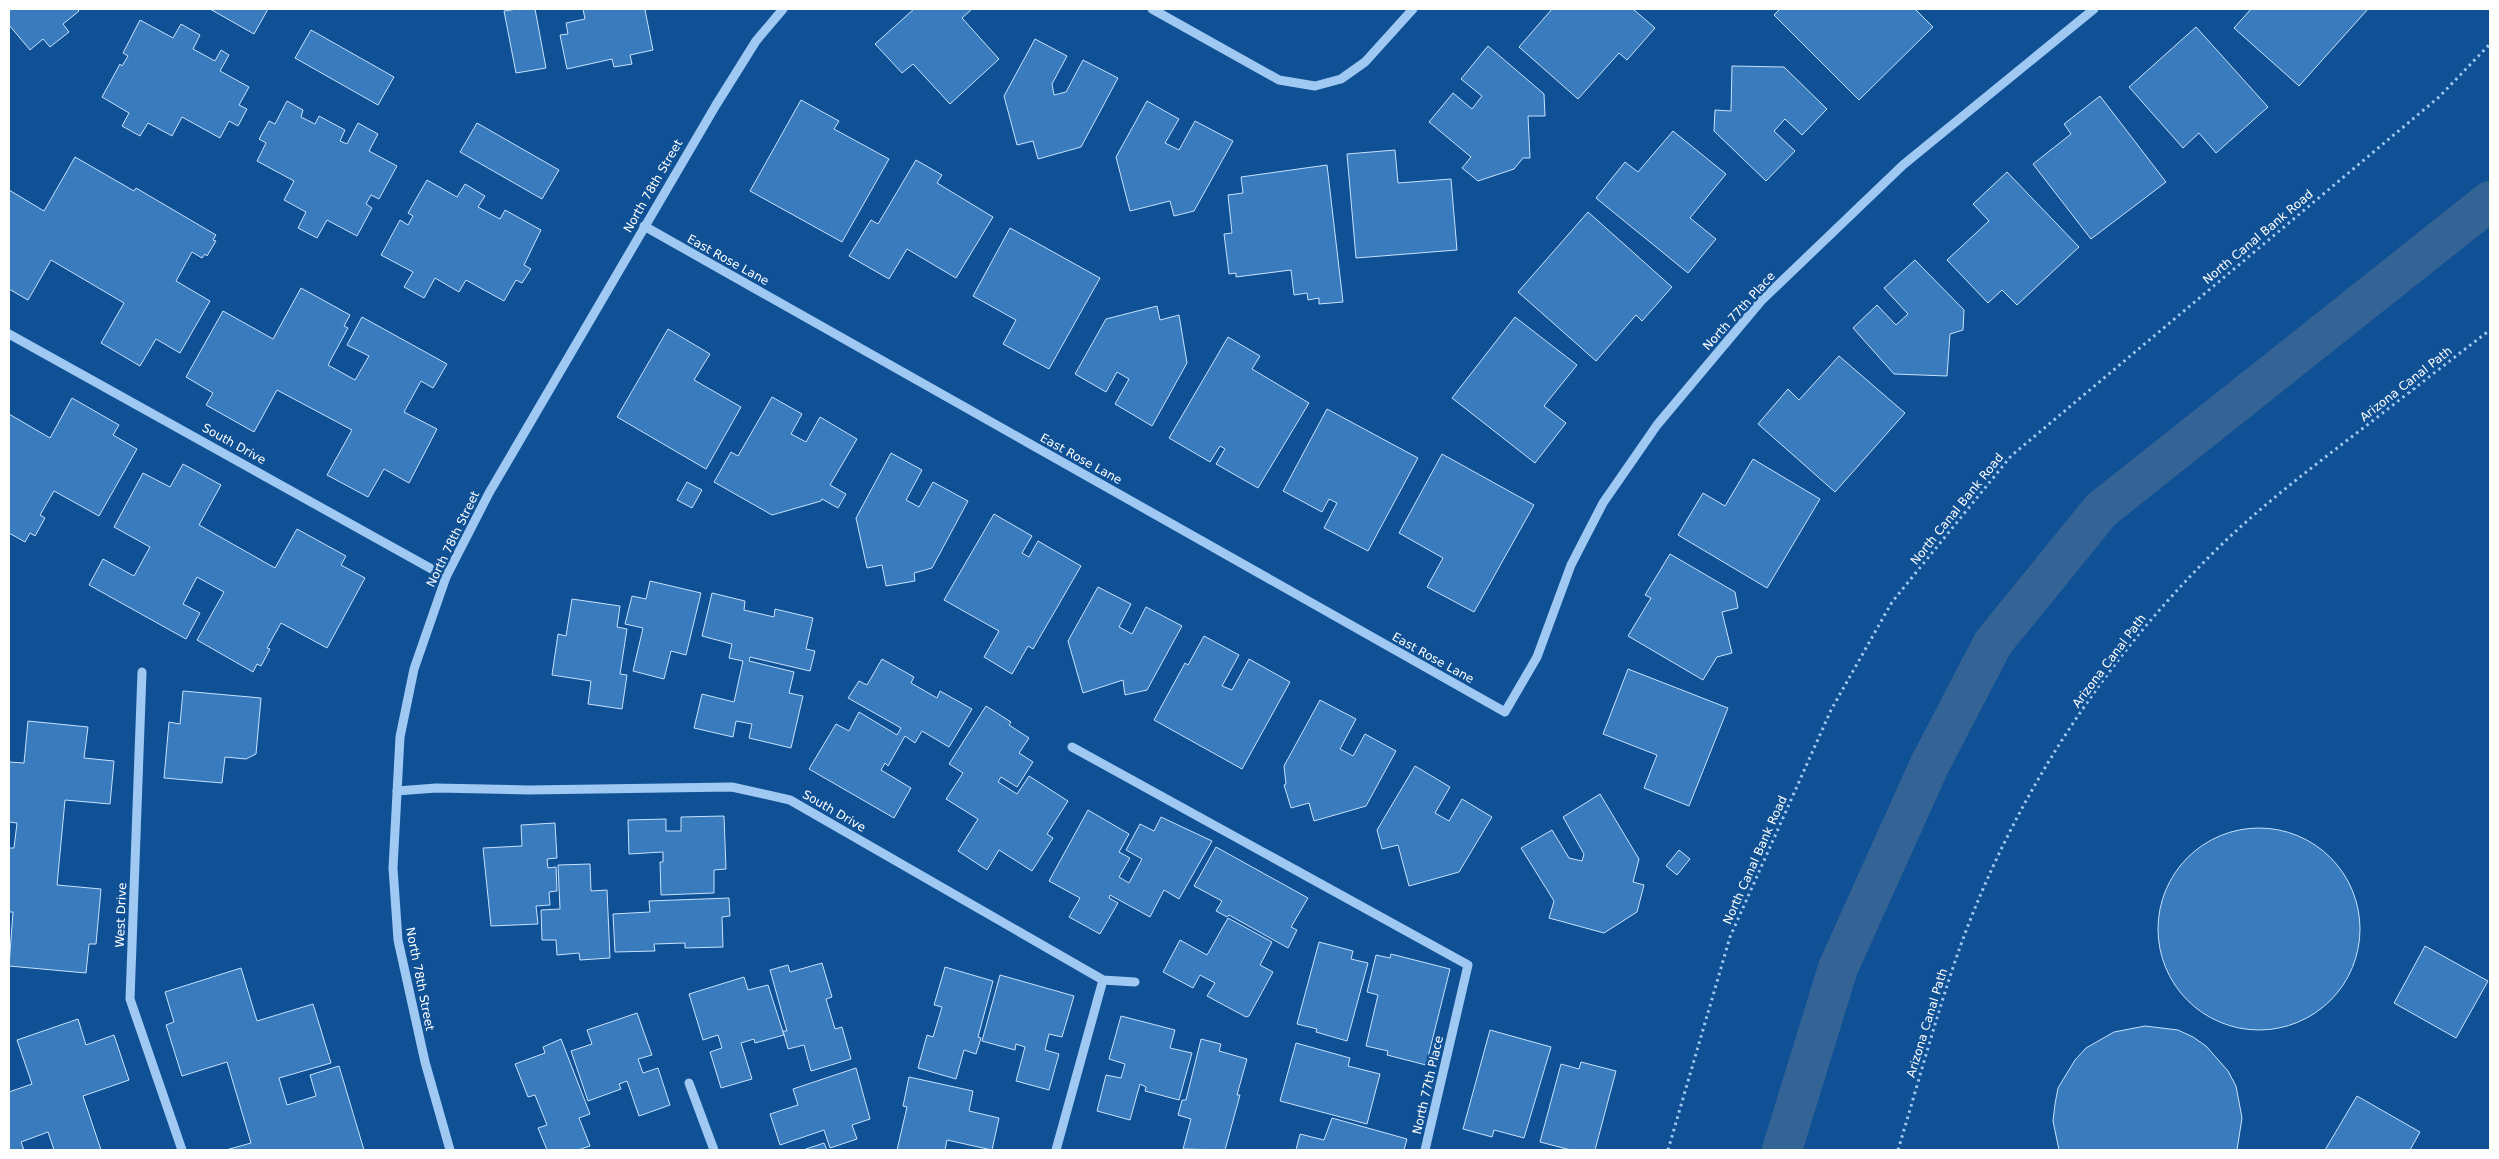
<svg xmlns="http://www.w3.org/2000/svg" width="2499" height="1159" font-family="'DejaVu Sans',sans-serif">
<rect width="100%" height="100%" fill="#105195"/>
<g fill="none" stroke-linecap="round" stroke-linejoin="round">
<polyline stroke="#346395" stroke-width="40" points="1782,1150 1838,968 1929,766 1993,643 2101,510 2490,201"/>
</g>
<g fill="#397bbd" stroke="#c7e2fe">
<polygon points="9,9 77,9 79,11 63,24 69,32 50,47 43,39 30,50 9,25"/>
<polygon points="210,9 268,9 254,34"/>
<polygon points="517,9 535,9 546,68 516,73 504,11"/>
<polygon points="583,9 649,9 645,10 653,50 630,55 632,64 614,67 612,59 567,69 560,35 568,34 566,23 585,19"/>
<polygon points="914,9 972,9 962,18 999,59 950,104 913,64 902,73 875,44"/>
<polygon points="1552,9 1633,9 1655,28 1627,60 1619,53 1578,99 1519,47"/>
<polygon points="1780,9 1915,9 1933,27 1859,100 1774,15"/>
<polygon points="2251,9 2368,9 2299,86 2234,28"/>
<polygon points="140,20 173,38 181,24 200,35 193,49 215,61 221,50 229,55 220,71 249,87 239,105 247,109 238,126 229,121 220,138 182,117 172,136 148,123 140,136 122,126 129,113 102,97 120,64 122,66 128,56 123,53"/>
<polygon points="2196,27 2268,107 2216,153 2199,133 2183,148 2129,87"/>
<polygon points="311,30 394,77 378,105 295,58"/>
<polygon points="1035,39 1067,56 1052,84 1054,95 1066,92 1083,60 1118,78 1081,147 1038,159 1033,141 1017,145 1004,96"/>
<polygon points="1488,46 1544,94 1545,116 1528,116 1530,158 1523,158 1514,169 1478,181 1462,168 1471,157 1429,122 1453,93 1472,109 1482,96 1461,79"/>
<polygon points="1732,66 1784,67 1827,109 1802,135 1785,119 1774,131 1795,151 1766,181 1714,131 1715,110 1731,111"/>
<polygon points="2100,96 2166,182 2091,239 2033,164 2071,134 2064,124"/>
<polygon points="801,100 839,121 834,129 889,159 842,242 750,191"/>
<polygon points="287,101 303,110 301,117 315,124 319,116 345,130 340,141 347,144 358,123 378,134 369,151 397,166 379,199 371,195 366,204 372,208 357,236 327,220 317,238 298,228 306,212 284,200 294,181 257,161 266,143 259,139 269,121 275,124"/>
<polygon points="1147,101 1179,119 1165,143 1179,150 1195,121 1233,141 1194,211 1174,216 1170,201 1130,211 1116,157"/>
<polygon points="477,123 559,170 542,199 460,152"/>
<polygon points="1673,131 1726,174 1690,218 1716,239 1688,273 1596,198 1625,162 1638,172"/>
<polygon points="1395,150 1398,183 1451,179 1457,250 1356,258 1347,154"/>
<polygon points="75,157 134,191 136,188 216,235 213,240 216,241 207,256 205,254 202,258 192,252 176,281 210,301 180,353 156,339 140,366 101,343 124,303 51,260 28,300 9,289 9,190 44,211"/>
<polygon points="916,160 942,175 937,183 993,217 956,278 907,249 889,279 849,256 871,220 878,224"/>
<polygon points="1327,165 1343,302 1319,304 1319,298 1308,300 1307,293 1294,295 1291,270 1236,277 1236,273 1229,274 1224,234 1232,233 1228,195 1243,193 1241,177"/>
<polygon points="2007,172 2079,247 2017,305 2002,290 1988,303 1947,260 1989,221 1973,204"/>
<polygon points="427,180 457,197 465,184 485,196 478,207 500,219 505,210 541,230 524,265 531,269 522,283 516,280 504,301 466,280 459,292 435,278 424,298 404,287 413,272 381,255 400,220 408,225 413,216 408,213"/>
<polygon points="1588,212 1672,287 1642,321 1636,315 1596,361 1518,292"/>
<polygon points="1010,228 1100,278 1049,369 1003,344 1016,320 973,296"/>
<polygon points="1915,260 1964,310 1963,330 1950,334 1947,376 1894,374 1853,328 1877,305 1896,325 1908,314 1884,288"/>
<polygon points="301,288 350,315 344,326 348,328 328,365 355,380 369,356 347,345 362,317 447,364 433,388 421,381 404,412 437,429 409,483 384,469 368,497 327,475 352,430 277,390 254,432 206,405 213,393 186,377 223,311 273,339"/>
<polygon points="1157,306 1160,320 1179,315 1187,363 1152,426 1115,404 1129,379 1117,372 1106,392 1075,374 1106,319"/>
<polygon points="1515,317 1577,365 1544,406 1566,423 1535,463 1452,398"/>
<polygon points="668,329 710,354 694,380 741,407 706,469 617,417"/>
<polygon points="1228,337 1260,356 1252,369 1309,403 1258,488 1216,464 1225,449 1220,446 1210,462 1169,438"/>
<polygon points="1839,356 1905,413 1835,492 1758,424 1788,389 1799,400"/>
<polygon points="772,397 802,414 791,434 806,442 820,417 857,439 830,485 846,494 838,508 822,499 821,501 772,515 714,482 731,452 738,456"/>
<polygon points="72,398 119,425 113,435 137,449 99,516 54,491 40,515 45,518 35,536 30,533 25,542 9,533 9,414 50,438"/>
<polygon points="1327,409 1418,458 1368,551 1324,528 1337,503 1329,499 1322,512 1283,491"/>
<polygon points="891,453 922,470 906,500 919,507 933,482 968,501 932,568 914,573 915,581 886,586 882,565 867,568 856,518"/>
<polygon points="1442,454 1534,505 1474,612 1427,587 1443,558 1399,533"/>
<polygon points="1753,459 1820,499 1767,588 1678,535 1703,493 1725,506"/>
<polygon points="183,464 221,485 199,525 275,568 297,529 346,556 341,565 365,578 327,648 281,623 267,648 270,649 261,666 257,664 253,672 197,640 224,592 197,577 183,604 200,613 186,639 89,585 103,559 134,576 150,547 114,527 143,473 170,487"/>
<polygon points="687,482 702,490 692,508 677,500"/>
<polygon points="994,514 1032,536 1022,553 1029,557 1038,541 1081,566 1033,649 1028,646 1012,674 984,657 999,631 944,600"/>
<polygon points="1670,554 1735,592 1738,608 1722,612 1732,653 1717,657 1703,680 1628,636 1651,598 1645,595"/>
<polygon points="650,581 701,593 686,655 671,651 664,679 633,671 643,628 625,624 632,596 646,599"/>
<polygon points="1098,587 1131,604 1119,627 1132,634 1146,607 1182,626 1147,690 1125,695 1123,680 1083,693 1068,641"/>
<polygon points="712,593 745,601 744,610 774,617 775,609 813,618 806,649 815,651 810,671 750,657 749,661 794,672 789,693 803,696 791,748 749,738 752,724 736,721 733,737 694,728 702,694 734,702 743,661 729,658 732,644 702,636"/>
<polygon points="572,599 620,606 617,627 627,629 620,674 627,675 622,709 588,704 591,681 552,675 558,634 566,636"/>
<polygon points="1204,636 1239,655 1222,686 1232,690 1249,659 1290,682 1242,769 1154,720 1185,663 1188,665"/>
<polygon points="882,659 914,677 911,683 937,698 940,691 972,709 949,747 922,731 915,743 905,736 888,766 885,763 881,770 911,788 894,818 809,769 836,724 849,731 859,712 897,735 901,728 848,698 859,681 867,685"/>
<polygon points="1628,669 1728,708 1689,806 1644,788 1657,755 1603,734"/>
<polygon points="183,691 261,698 256,754 246,759 225,757 222,783 164,778 169,722 180,724"/>
<polygon points="1320,700 1356,719 1340,749 1353,756 1365,734 1396,751 1366,806 1314,821 1309,803 1291,808 1284,785 1286,784 1284,766"/>
<polygon points="986,706 1011,722 1009,725 1029,738 1019,753 1033,762 1017,787 1001,777 998,782 1017,794 1029,776 1068,801 1047,834 1053,838 1032,871 999,850 987,870 958,851 978,819 946,799 963,773 949,764"/>
<polygon points="28,721 88,727 84,758 114,761 110,804 65,800 57,885 101,889 96,944 89,944 86,973 9,966 13,912 9,912 9,848 14,848 17,823 9,822 9,762 24,763"/>
<polygon points="1415,766 1450,787 1435,813 1449,821 1462,799 1492,817 1459,872 1409,886 1398,845 1382,849 1377,830"/>
<polygon points="1600,794 1639,859 1633,882 1644,885 1637,912 1604,933 1549,918 1554,901 1521,848 1552,830 1569,858 1582,861 1584,854 1563,817"/>
<polygon points="1088,810 1129,834 1119,852 1130,858 1119,877 1129,883 1142,859 1126,850 1140,824 1154,831 1161,817 1212,841 1179,899 1164,890 1150,917 1110,895 1109,898 1118,903 1100,934 1069,917 1080,898 1049,881"/>
<polygon points="724,816 726,869 714,870 714,893 661,895 660,862 663,862 663,852 629,854 628,820 666,819 666,831 681,831 681,817"/>
<polygon points="555,823 557,858 547,859 548,868 556,867 557,891 549,892 550,905 536,906 538,924 491,926 483,848 522,846 521,825"/>
<circle cx="2259" cy="929" r="101"/>
<polygon points="1216,847 1308,898 1291,927 1297,930 1288,948 1229,915 1227,917 1216,911 1222,901 1194,886"/>
<polygon points="1679,850 1690,859 1677,875 1666,866"/>
<polygon points="590,864 591,891 607,890 610,958 580,960 579,953 557,955 556,940 542,940 541,910 560,909 558,865"/>
<polygon points="729,898 730,916 722,917 723,947 685,948 685,943 654,944 655,951 615,952 613,914 650,912 649,901"/>
<polygon points="1228,918 1272,942 1260,965 1273,972 1249,1016 1246,1017 1207,996 1215,983 1200,975 1193,988 1163,972 1180,940 1207,955"/>
<polygon points="1319,942 1353,951 1351,959 1368,963 1347,1041 1316,1032 1317,1029 1297,1024"/>
<polygon points="2425,946 2488,981 2456,1038 2394,1003"/>
<polygon points="1391,954 1450,969 1426,1065 1387,1055 1388,1051 1366,1046 1378,995 1367,992 1376,955 1390,958"/>
<polygon points="822,963 832,997 826,999 835,1029 842,1027 851,1059 811,1071 804,1045 788,1049 783,1031 787,1031 770,970 788,965 790,972"/>
<polygon points="945,967 993,981 978,1037 981,1038 976,1054 964,1050 956,1079 918,1068 927,1035 933,1037 942,1007 934,1005"/>
<polygon points="241,968 257,1021 313,1004 331,1063 279,1078 287,1105 316,1096 310,1075 339,1066 364,1150 226,1150 251,1143 227,1062 182,1076 166,1025 174,1022 165,992"/>
<polygon points="1000,975 1074,996 1062,1037 1049,1034 1045,1050 1059,1054 1049,1090 1016,1081 1025,1047 1016,1044 1015,1050 982,1041"/>
<polygon points="744,977 748,990 768,985 784,1035 755,1043 754,1039 741,1043 752,1079 721,1088 710,1052 722,1048 718,1035 703,1040 689,994"/>
<polygon points="637,1013 652,1055 638,1059 643,1073 658,1068 670,1105 639,1116 627,1081 619,1084 621,1089 588,1101 571,1051 592,1044 587,1030"/>
<polygon points="1121,1016 1175,1030 1170,1048 1192,1053 1179,1100 1145,1091 1146,1087 1140,1084 1130,1120 1097,1111 1106,1075 1121,1078 1125,1064 1109,1059"/>
<polygon points="78,1019 86,1045 114,1035 129,1080 83,1096 101,1150 54,1150 48,1132 21,1142 24,1150 9,1150 9,1092 32,1084 17,1040"/>
<polygon points="2145,1026 2178,1030 2193,1037 2206,1046 2228,1071 2236,1086 2242,1118 2237,1150 2059,1150 2053,1121 2055,1104 2058,1088 2075,1060 2086,1048 2114,1032"/>
<polygon points="1490,1030 1551,1047 1524,1138 1494,1130 1492,1137 1463,1129"/>
<polygon points="561,1039 590,1114 579,1118 590,1146 578,1150 547,1150 538,1128 547,1125 535,1095 528,1097 515,1064 545,1053 543,1047"/>
<polygon points="1201,1039 1221,1044 1219,1051 1247,1059 1237,1095 1240,1095 1225,1150 1183,1149 1191,1119 1178,1115 1182,1100 1186,1100"/>
<polygon points="1296,1043 1350,1058 1348,1066 1380,1074 1367,1124 1280,1101"/>
<polygon points="1581,1062 1616,1071 1595,1150 1571,1150 1540,1142 1561,1064 1579,1069"/>
<polygon points="856,1068 870,1119 852,1125 857,1139 830,1148 824,1130 780,1145 770,1114 798,1105 793,1089"/>
<polygon points="909,1077 973,1091 969,1111 999,1118 992,1150 947,1140 945,1150 897,1150 907,1107 903,1106"/>
<polygon points="2357,1096 2420,1132 2410,1150 2325,1150"/>
<polygon points="1332,1118 1407,1139 1404,1150 1296,1150 1300,1134 1324,1140"/>
<polygon points="824,1143 827,1150 803,1150"/>
</g>
<g fill="none" stroke-linecap="round" stroke-linejoin="round">
<g stroke="#9fc9f3" stroke-width="3" stroke-dasharray="2.5 4" stroke-linecap="butt">
<polyline points="1668,1150 1730,937 1831,710 1892,602 2011,456 2439,97 2490,44"/>
<path d="M 1898,1150 C 1918,1084 1936,1016 1959,950 C 2012,801 2101,664 2213,553 C 2253,513 2297,479 2341,445 C 2391,407 2440,368 2490,330"/>
</g>
<g stroke="#9fc9f3" stroke-width="9">
<polyline points="1152,9 1279,80 1315,86 1341,79 1365,62 1413,9"/>
<polyline points="644,226 1505,712 1537,657 1571,565 1603,503 1657,425 1761,301 1903,165 2094,9"/>
<polyline points="9,334 446,577"/>
<polyline points="142,672 130,999 182,1150"/>
<polyline points="1072,747 1468,965 1425,1150"/>
<polyline points="397,791 436,788 529,790 732,787 790,800 1103,980 1135,982"/>
<polyline points="689,1083 714,1150"/>
<polyline points="450,1150 425,1062 398,940 393,868 400,737 414,669 446,577 489,493 716,105 756,41 783,9"/>
<polyline points="1056,1150 1103,980"/>
</g>
</g>
<g text-anchor="middle" dominant-baseline="central" stroke-width="5" stroke-linejoin="round" paint-order="stroke">
<g font-size="12" fill="#fff" stroke="#105195">
<text transform="translate(653 186) rotate(-60)">North 78th Street</text>
<text transform="translate(2258 237) rotate(-40)">North Canal Bank Road</text>
<text transform="translate(728 260) rotate(29)">East Rose Lane</text>
<text transform="translate(1739 311) rotate(-48)">North 77th Place</text>
<text transform="translate(2406 384) rotate(-38)">Arizona Canal Path</text>
<text transform="translate(234 444) rotate(29)">South Drive</text>
<text transform="translate(1081 459) rotate(29)">East Rose Lane</text>
<text transform="translate(1957 509) rotate(-51)">North Canal Bank Road</text>
<text transform="translate(453 539) rotate(-64)">North 78th Street</text>
<text transform="translate(1433 658) rotate(29)">East Rose Lane</text>
<text transform="translate(2109 661) rotate(-53)">Arizona Canal Path</text>
<text transform="translate(834 811) rotate(30)">South Drive</text>
<text transform="translate(1755 860) rotate(-66)">North Canal Bank Road</text>
<text transform="translate(121 915) rotate(-88)">West Drive</text>
<text transform="translate(420 979) rotate(79)">North 78th Street</text>
<text transform="translate(1927 1023) rotate(-73)">Arizona Canal Path</text>
<text transform="translate(1428 1085) rotate(-77)">North 77th Place</text>
</g>
</g>
<rect width="2499" height="1159" fill="none" stroke="#ffffff" stroke-width="20"/>
</svg>
